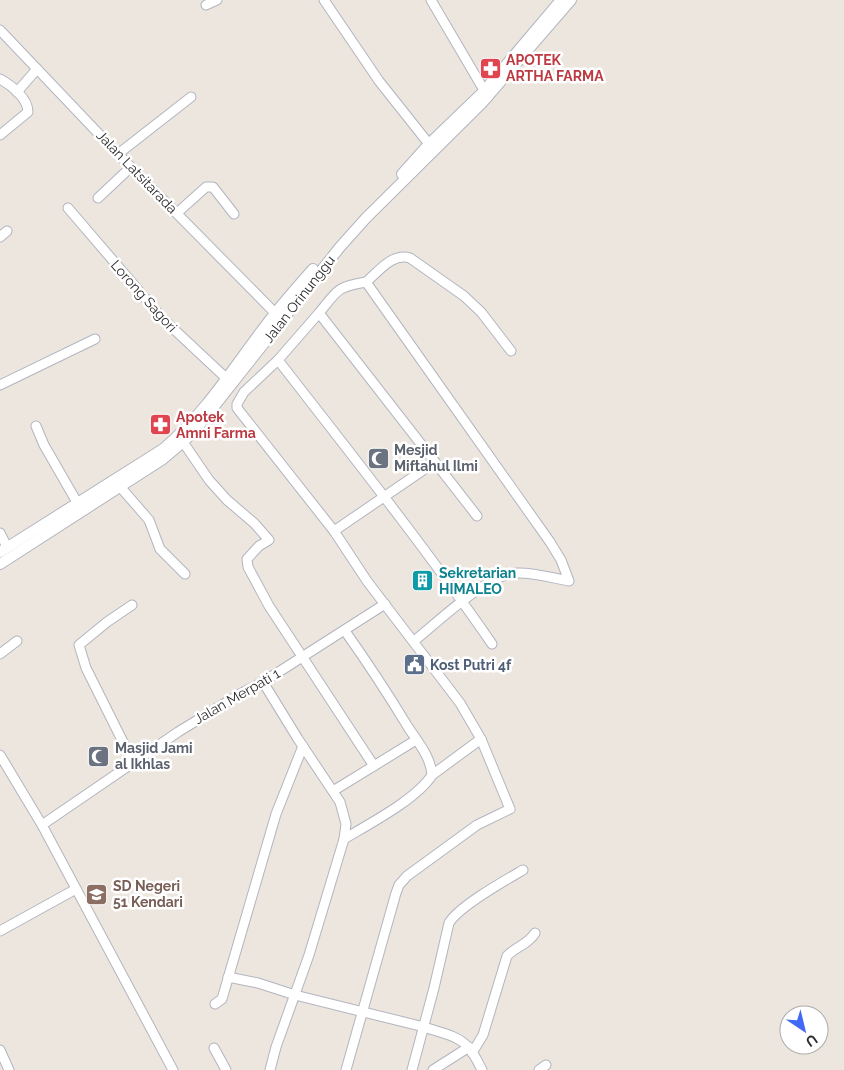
<svg xmlns="http://www.w3.org/2000/svg" width="844" height="1070" font-family="Raleway,sans-serif">
<rect width="100%" height="100%" fill="#ede6df"/>
<g fill="none" stroke-linecap="round" stroke-linejoin="round">
<defs>
<g id="minor">
<polyline points="324,0 379,81 429,144"/>
<polyline points="431,0 488,97"/>
<polyline points="206,5 217,0"/>
<polyline points="0,30 118,154 280,318"/>
<path d="M 0,79 C 11,85 28,98 28,112 L 0,135"/>
<polyline points="17,92 37,69"/>
<polyline points="118,154 191,97"/>
<polyline points="98,198 131,167"/>
<polyline points="68,208 163,319 226,378"/>
<polyline points="177,213 206,187 213,187 234,214"/>
<polyline points="0,237 7,231"/>
<path d="M 366,282 C 378,272 393,252 410,258 L 464,296 L 481,312 L 511,351"/>
<polyline points="319,313 278,360 244,392 237,404 237,408 334,531 367,581 460,703 481,739 510,809 477,825 407,876 399,885 396,893 346,1070"/>
<path d="M 278,360 C 351,454 425,547 492,644"/>
<polyline points="0,385 95,339"/>
<polyline points="36,426 44,445 78,504"/>
<polyline points="183,442 209,480 227,500 254,523 269,540 259,546 247,559 248,567 269,606 374,766"/>
<polyline points="116,482 149,520 160,549 185,574"/>
<polyline points="334,531 435,462"/>
<polyline points="0,533 7,547"/>
<polyline points="132,605 107,622 79,645 86,668 133,762"/>
<path d="M 414,641 C 437,623 487,574 516,573 C 533,572 552,578 569,581 L 561,560 L 550,542 L 366,282 C 336,287 338,290 319,313 L 477,516"/>
<polyline points="0,654 17,641"/>
<polyline points="263,682 298,739 340,802 346,824 344,839"/>
<polyline points="0,755 42,825 173,1070"/>
<polyline points="432,775 481,739"/>
<polyline points="333,791 416,740"/>
<polyline points="42,825 178,732 240,694 263,682 385,604"/>
<polyline points="0,931 76,889"/>
<path d="M 228,977 L 258,983 L 295,995 L 424,1027 C 438,1032 457,1035 467,1046 C 474,1053 478,1062 482,1070"/>
<polyline points="215,1004 222,999 276,814 303,746"/>
<polyline points="214,1048 226,1070"/>
<polyline points="0,1050 9,1070"/>
<path d="M 472,1053 L 483,1035 L 507,956 C 515,947 529,944 535,933"/>
<path d="M 270,1070 L 276,1047 L 309,955 L 344,839 C 369,824 417,799 432,775 C 431,757 417,741 408,727 C 388,694 367,662 345,631"/>
<path d="M 412,1070 L 434,988 L 449,923 C 459,906 504,881 523,870"/>
<polyline points="433,1070 469,1047"/>
<polyline points="539,1070 546,1065"/>
</g>
<g id="tertiary">
<polyline points="402,174 429,144 484,91 561,0"/>
<path d="M 0,552 L 163,449 C 205,414 233,368 266,325 C 281,305 297,287 313,269"/>
<polyline points="0,564 163,459 183,442 197,428 340,247 366,218 482,103 571,0"/>
</g>
</defs>
<use href="#minor" stroke="#b2b5bf" stroke-width="11"/>
<use href="#tertiary" stroke="#b2b5bf" stroke-width="12"/>
<use href="#minor" stroke="#fff" stroke-width="9"/>
<use href="#tertiary" stroke="#fff" stroke-width="10"/>
</g>
<defs>
<symbol id="pharmacy-square" viewBox="-11 -11 22 22"><rect x="-9" y="-9" width="18" height="18" rx="4" fill="#e0444e" stroke="#fff"/><path d="M-2-6h4v4h4v4h-4v4h-4v-4h-4v-4h4Z" fill="#fff"/></symbol>
<symbol id="mosque-square" viewBox="-11 -11 22 22"><rect x="-9" y="-9" width="18" height="18" rx="4" fill="#6b7280" stroke="#fff"/><path d="M3.5-4.9A6 6 0 1 0 3.5 4.9A5 5 0 1 1 3.5-4.9Z" fill="#fff"/></symbol>
<symbol id="building-square" viewBox="-11 -11 22 22"><rect x="-9" y="-9" width="18" height="18" rx="4" fill="#0f9aa8" stroke="#fff"/><path d="M-4-6H4V6H1V3H-1V6H-4ZM-2.5-4.3h1.7v1.8h-1.7ZM.8-4.3h1.7v1.8H.8ZM-2.5-1h1.7V.8h-1.7ZM.8-1h1.7V.8H.8Z" fill="#fff"/></symbol>
<symbol id="civic-square" viewBox="-11 -11 22 22"><rect x="-9" y="-9" width="18" height="18" rx="4" fill="#5c6f8a" stroke="#fff"/><path d="M-.6-6.5H3V-4.5H.6V-3L4-1V1h2V6H-6V1h2V-1L-.6-3ZM-1.2 2.5V6h2.4V2.5Z" fill="#fff"/></symbol>
<symbol id="school-square" viewBox="-11 -11 22 22"><rect x="-9" y="-9" width="18" height="18" rx="4" fill="#8d6e63" stroke="#fff"/><path d="M0-5L7-2L0 1L-7-2ZM-4 1L0 2.5L4 1V4Q0 6-4 4Z" fill="#fff"/></symbol>
</defs>
<g fill-rule="evenodd">
<use href="#pharmacy-square" x="478" y="56" width="25" height="25"/>
<use href="#pharmacy-square" x="148" y="412" width="25" height="25"/>
<use href="#mosque-square" x="366" y="446" width="25" height="25"/>
<use href="#building-square" x="410" y="568" width="25" height="25"/>
<use href="#civic-square" x="402" y="652" width="25" height="25"/>
<use href="#mosque-square" x="86" y="744" width="25" height="25"/>
<use href="#school-square" x="84" y="882" width="25" height="25"/>
</g>
<g text-anchor="middle" dominant-baseline="central" stroke-width="5" stroke-linejoin="round" paint-order="stroke">
<g font-size="14" font-weight="bold" fill="#be3a42" stroke="#fff" text-anchor="start">
<text x="506" y="60">APOTEK<tspan x="506" dy="16">ARTHA FARMA</tspan></text>
<text x="176" y="417">Apotek<tspan x="176" dy="16">Amni Farma</tspan></text>
</g>
<g font-size="14" fill="#2c2c2c" stroke="#fff">
<text transform="translate(137 172) rotate(46)">Jalan Latsitarada</text>
<text transform="translate(144 296) rotate(48)">Lorong Sagori</text>
<text transform="translate(299 299) rotate(-52)">Jalan Orinunggu</text>
<text transform="translate(237 696) rotate(-30)">Jalan Merpati 1</text>
</g>
<g font-size="14" font-weight="bold" fill="#5b616d" stroke="#fff" text-anchor="start">
<text x="394" y="450">Mesjid<tspan x="394" dy="16">Miftahul Ilmi</tspan></text>
<text x="115" y="748">Masjid Jami<tspan x="115" dy="16">al Ikhlas</tspan></text>
</g>
<g font-size="14" font-weight="bold" fill="#0d838f" stroke="#fff" text-anchor="start">
<text x="439" y="573">Sekretarian<tspan x="439" dy="16">HIMALEO</tspan></text>
</g>
<g font-size="14" font-weight="bold" fill="#4e5e75" stroke="#fff" text-anchor="start">
<text x="430" y="665">Kost Putri 4f</text>
</g>
<g font-size="14" font-weight="bold" fill="#785e54" stroke="#fff" text-anchor="start">
<text x="113" y="886">SD Negeri<tspan x="113" dy="16">51 Kendari</tspan></text>
</g>
</g>
<g transform="translate(804 1030) rotate(145)"><circle r="24" fill="#ffffff" stroke="#ababab"/>
<path d="M0-4L9 19L0 12L-9 19Z" fill="#4269f6"/>
<text y="-8" font-size="14" font-weight="bold" text-anchor="middle" fill="#2c2c2c">U</text>
</g>
</svg>
